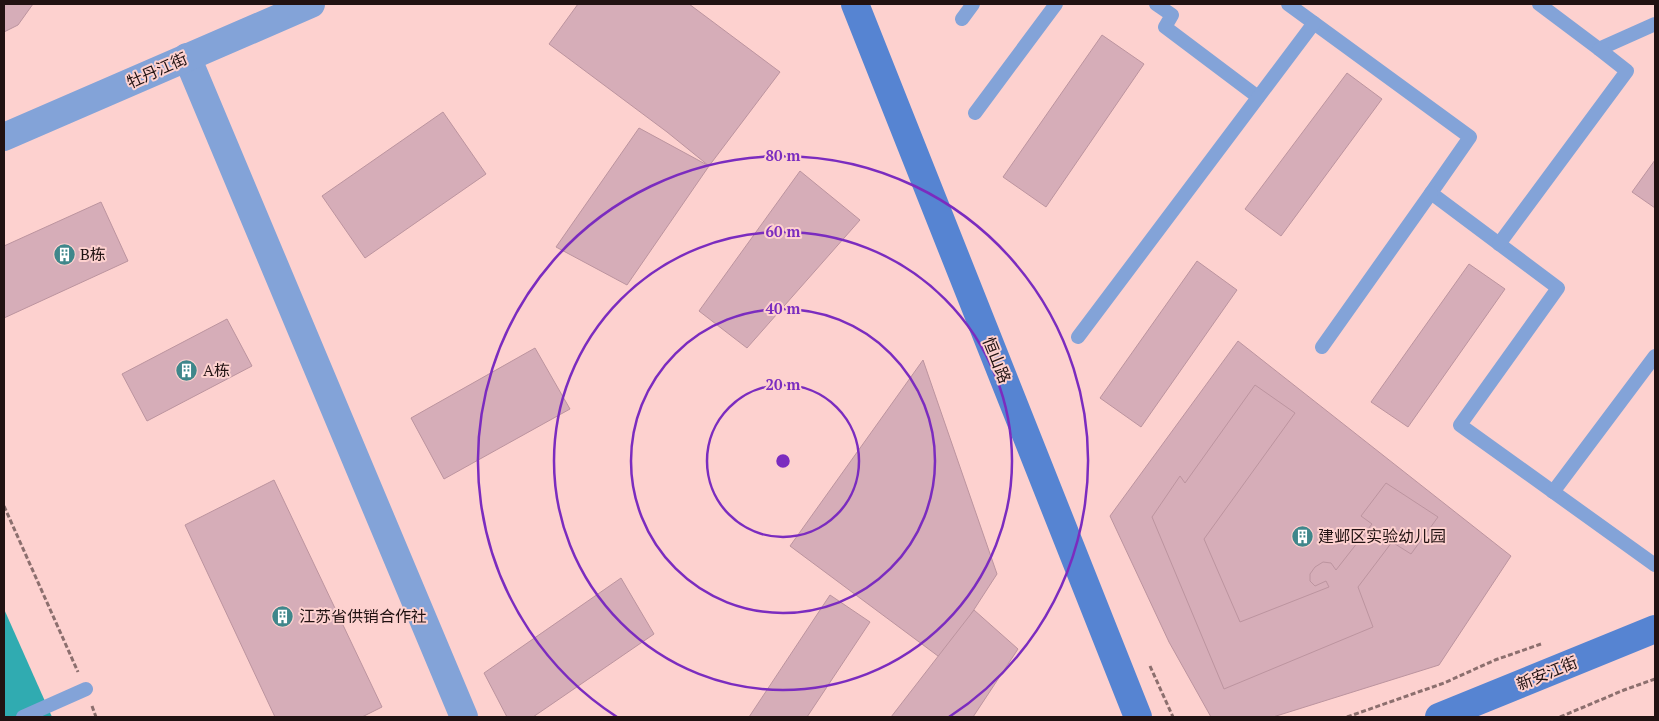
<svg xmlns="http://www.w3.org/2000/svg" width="1659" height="721" font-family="'PT Serif','Noto Sans SC',serif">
<rect width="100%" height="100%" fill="#fdd1cf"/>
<polygon fill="#30abb1" points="4,609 52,717 4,717"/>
<g fill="#d6adb8" stroke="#bc949f">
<polygon points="4,4 33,4 18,25 4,32"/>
<polygon points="578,4 689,4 780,72 709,166 667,132 549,44"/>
<polygon points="1102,35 1144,64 1046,207 1003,177"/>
<polygon points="1347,73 1382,99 1281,236 1245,209"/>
<polygon points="443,112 486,174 365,258 322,196"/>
<polygon points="639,128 709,166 627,285 556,247"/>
<polygon points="1655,160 1655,208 1632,192"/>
<polygon points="800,171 860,220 747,348 699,311"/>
<polygon points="101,202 128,261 4,318 4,246"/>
<polygon points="1197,261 1237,290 1141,427 1100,398"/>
<polygon points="1469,264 1505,289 1408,427 1371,402"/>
<polygon points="227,319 252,366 147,421 122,374"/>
<polygon points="1238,341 1511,556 1439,665 1273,717 1211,717 1169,642 1110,516"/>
<polygon points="535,348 570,409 444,479 411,418"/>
<polygon points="923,360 997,574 942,659 790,546"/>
<polygon points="1255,385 1295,413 1204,539 1240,622 1329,587 1326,581 1315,586 1310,581 1310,574 1315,567 1323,562 1331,563 1336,570 1372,524 1361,516 1386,483 1438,517 1411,554 1392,542 1358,587 1373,627 1224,689 1152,517 1180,476 1185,483"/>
<polygon points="274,480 382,707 362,717 275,717 185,525"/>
<polygon points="621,578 654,634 533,717 507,717 484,673"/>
<polygon points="830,595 870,622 807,717 749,717"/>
<polygon points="974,610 1018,649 973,717 891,717"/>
</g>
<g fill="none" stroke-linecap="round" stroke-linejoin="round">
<g stroke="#8c6f6e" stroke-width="3" stroke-dasharray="5 2.5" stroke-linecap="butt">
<polyline points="4,506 78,672"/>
<polyline points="1150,666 1173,717"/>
<polyline points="92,706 96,717"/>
<polyline points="1347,717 1444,683 1495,660 1541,644"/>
<polyline points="1560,717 1624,690 1655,679"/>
</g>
<g stroke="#83a3d8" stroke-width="14">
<polyline points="1156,4 1172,15 1165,27 1258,97"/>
<polyline points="1288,4 1470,137 1431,193 1558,288 1460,425 1655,565"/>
<polyline points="1539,4 1599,49 1655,24"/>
<polyline points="962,19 973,4"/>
<polyline points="975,113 1056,4"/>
<polyline points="1499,244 1627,71 1599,49"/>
<polyline points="1078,337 1314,23"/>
<polyline points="1322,347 1431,193"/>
<polyline points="1553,492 1655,356"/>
<polyline points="23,717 86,689"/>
</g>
<g stroke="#83a3d8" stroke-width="28">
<polyline points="187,57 464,717"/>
<polyline points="4,137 311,4"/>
</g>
<g stroke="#5684d2" stroke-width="28">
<polyline points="855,4 1138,717"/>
<polyline points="1439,717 1655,629"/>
</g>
</g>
<g fill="none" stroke="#7b2cbf" stroke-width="2.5">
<circle cx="783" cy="461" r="76"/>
<circle cx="783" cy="461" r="152"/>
<circle cx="783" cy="461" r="229"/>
<path d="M617 717A305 305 0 1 1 949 717"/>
</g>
<defs>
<symbol id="building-disc" viewBox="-11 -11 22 22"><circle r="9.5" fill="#3f878b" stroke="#fdd1cf"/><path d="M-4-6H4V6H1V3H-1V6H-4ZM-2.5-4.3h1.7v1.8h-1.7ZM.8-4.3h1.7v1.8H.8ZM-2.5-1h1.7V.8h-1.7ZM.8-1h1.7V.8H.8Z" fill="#fff"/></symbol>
</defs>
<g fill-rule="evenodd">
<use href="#building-disc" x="52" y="242" width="25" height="25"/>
<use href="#building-disc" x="174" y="358" width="25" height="25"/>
<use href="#building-disc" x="1290" y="524" width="25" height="25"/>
<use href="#building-disc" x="270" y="604" width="25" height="25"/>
</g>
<g text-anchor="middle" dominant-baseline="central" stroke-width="4" stroke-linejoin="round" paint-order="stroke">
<g font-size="16" fill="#211212" stroke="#fdd1cf">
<text transform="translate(157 70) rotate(-24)">牡丹江街</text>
<text transform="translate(997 360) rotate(68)">恒山路</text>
<text transform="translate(1547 673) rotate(-22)">新安江街</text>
</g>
<g font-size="16" fill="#211212" stroke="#fdd1cf" text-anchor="start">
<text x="80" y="254">B栋</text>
<text x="203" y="370">A栋</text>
<text x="1318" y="536">建邺区实验幼儿园</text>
<text x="299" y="616">江苏省供销合作社</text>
</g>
</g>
<circle cx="783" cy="461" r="8" fill="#7b2cbf" stroke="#fdd1cf" stroke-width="2.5"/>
<g font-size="15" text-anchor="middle" font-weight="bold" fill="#7b2cbf" stroke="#fdd1cf" stroke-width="4" stroke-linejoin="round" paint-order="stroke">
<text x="783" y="161">80 m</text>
<text x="783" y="237">60 m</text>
<text x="783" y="314">40 m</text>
<text x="783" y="390">20 m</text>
</g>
<rect width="1659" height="721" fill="none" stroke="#211212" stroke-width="10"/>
</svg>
